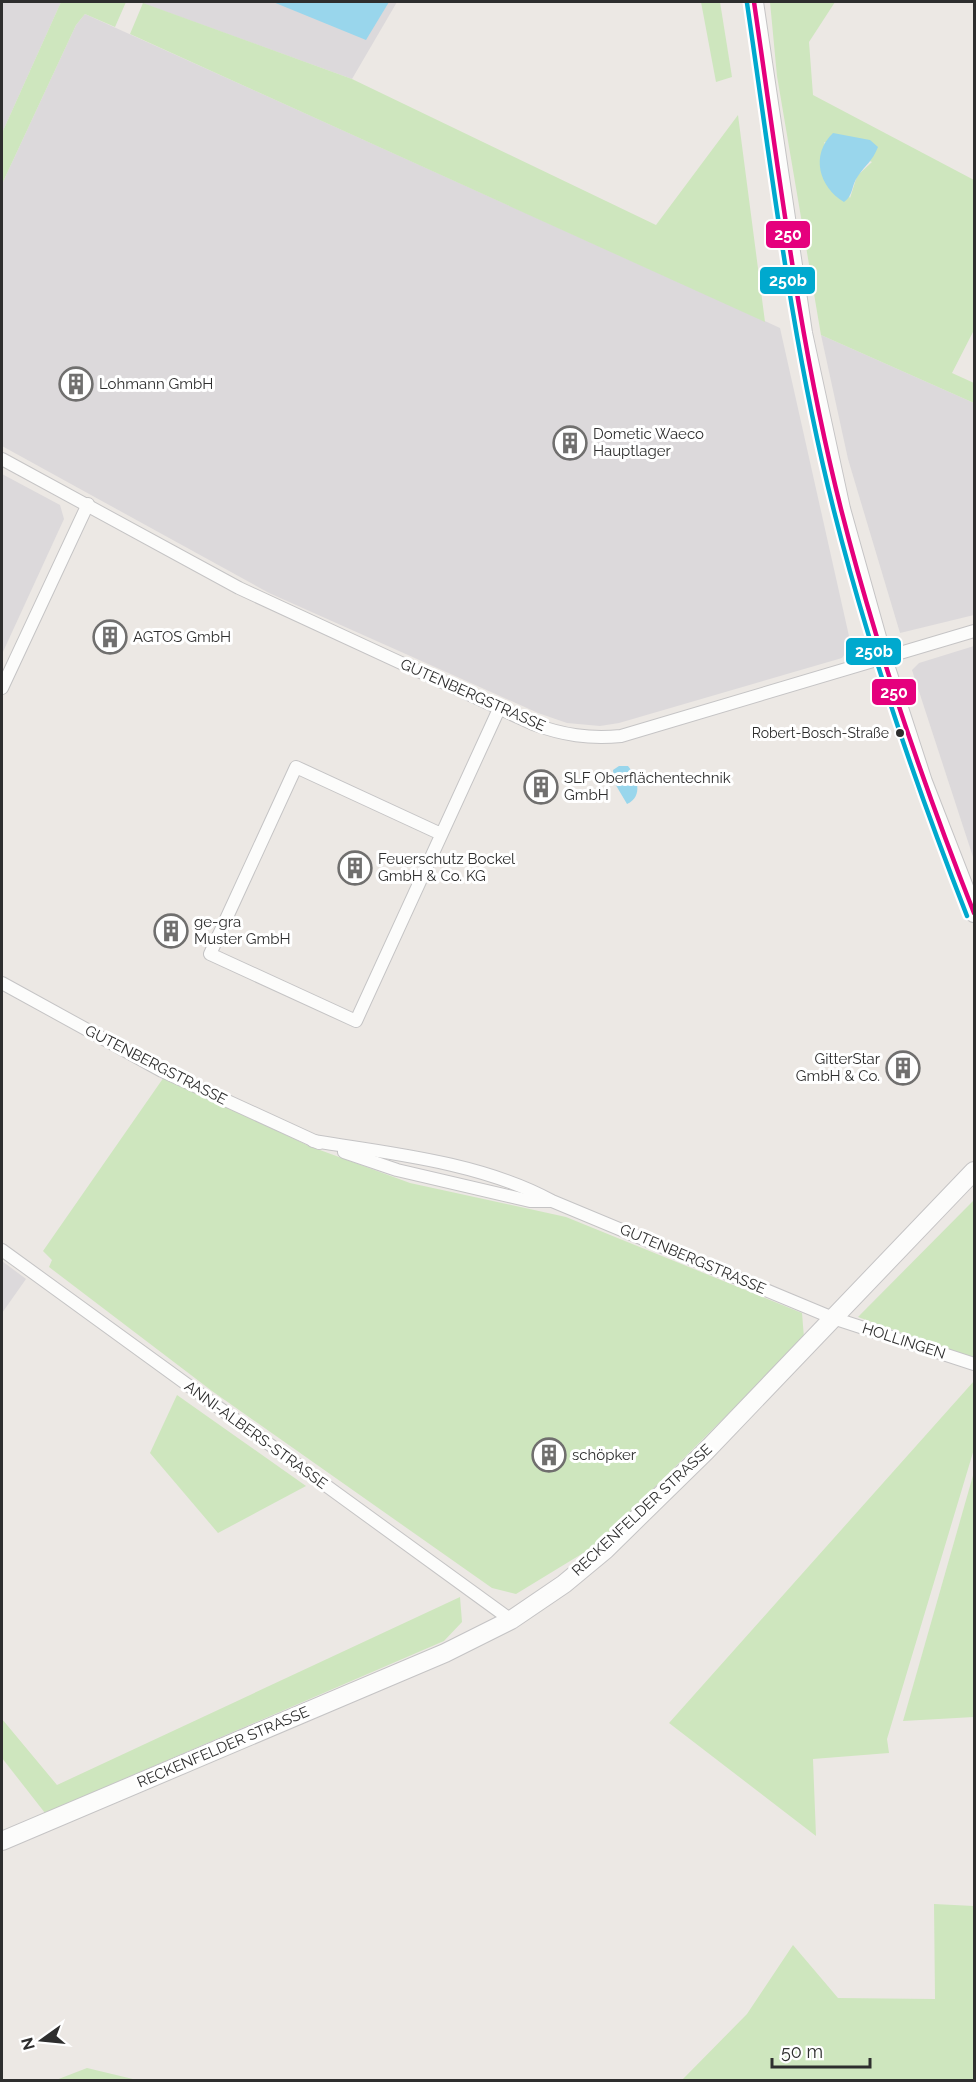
<svg xmlns="http://www.w3.org/2000/svg" width="976" height="2082" font-family="Raleway,sans-serif">
<rect width="100%" height="100%" fill="#ece8e4"/>
<g fill="#dcd9db">
<polygon points="2,2 61,2 2,133"/>
<polygon points="139,2 397,2 352,79"/>
<polygon points="85,14 780,328 851,645 842,658 619,723 600,726 567,723 538,713 269,593 2,446 2,184 76,25"/>
<polygon points="821,335 974,403 974,615 900,633 848,459"/>
<polygon points="2,474 60,505 64,519 2,654"/>
<polygon points="974,646 974,860 912,670 919,663"/>
<polygon points="2,1261 26,1279 2,1313"/>
</g>
<g fill="#cee6be" fill-rule="evenodd">
<polygon points="61,2 126,2 115,27 85,14 76,25 2,184 2,133"/>
<polygon points="701,2 720,2 732,77 716,82"/>
<path d="M 770,2 L 835,2 L 809,42 L 813,95 L 974,180 L 974,330 L 952,373 L 974,383 L 974,403 L 821,335 L 777,76 ZM 824,142 L 872,162 L 857,176 L 850,198 Z"/>
<polygon points="143,3 352,79 656,225 738,115 765,322 130,34"/>
<polygon points="164,1077 309,1146 410,1183 566,1217 802,1313 804,1338 598,1544 516,1594 492,1588 212,1391 49,1267 52,1260 43,1251"/>
<polygon points="974,1200 974,1359 858,1317"/>
<polygon points="974,1381 974,1449 887,1739 889,1753 813,1759 816,1836 669,1723"/>
<polygon points="177,1395 306,1486 218,1533 150,1453"/>
<polygon points="974,1472 974,1717 903,1721"/>
<polygon points="460,1597 462,1622 444,1641 45,1813 2,1758 2,1719 57,1785"/>
<polygon points="934,1904 974,1906 974,2080 682,2080 747,2014 793,1945 838,1998 935,1999"/>
<polygon points="87,2068 137,2080 56,2080"/>
</g>
<g fill="#99d6ec">
<polygon points="273,2 389,2 366,40"/>
<path d="M 833,133 L 870,140 L 878,147 C 872,162 866,164 858,176 C 851,185 854,195 844,202 C 819,187 810,155 833,133 Z"/>
<path d="M 619,766 L 628,766 C 637,777 644,796 627,804 L 614,782 L 613,770 Z"/>
</g>
<g fill="none" stroke-linecap="round" stroke-linejoin="round">
<defs>
<g id="street">
<path d="M 2,459 L 239,588 L 533,724 C 563,735 589,739 621,736 L 974,631"/>
<polyline points="2,688 88,504"/>
<polyline points="441,834 296,767 210,954 356,1021 499,709"/>
<polyline points="2,983 162,1071 319,1143"/>
<path d="M 313,1141 C 390,1153 483,1163 552,1201 L 833,1318 L 974,1364"/>
<polyline points="344,1152 397,1170 530,1201 551,1201"/>
<polyline points="2,1250 511,1620"/>
</g>
<g id="secondary">
<polyline points="754,2 803,333 841,509 883,659 923,782 974,913"/>
<polyline points="2,1841 445,1653 511,1620 564,1584 605,1550 706,1451 974,1171"/>
</g>
</defs>
<use href="#street" stroke="#c5c4c5" stroke-width="14"/>
<use href="#secondary" stroke="#c5c4c5" stroke-width="20"/>
<use href="#street" stroke="#fcfcfb" stroke-width="12"/>
<use href="#secondary" stroke="#fcfcfb" stroke-width="18"/>
<defs>
<path id="bus-1" d="M 754,2 C 779,172 799,343 841,509 C 876,647 922,781 974,913"/>
<path id="bus-2" d="M 747,3 C 772,173 792,345 834,511 C 869,650 915,783 967,916"/>
</defs>
<use href="#bus-1" stroke="#fff" stroke-width="9"/>
<use href="#bus-2" stroke="#fff" stroke-width="9"/>
<use href="#bus-1" stroke="#e5007d" stroke-width="4.5"/>
<use href="#bus-2" stroke="#00a9ce" stroke-width="4.5"/>
</g>
<defs>
<symbol id="building-ring" viewBox="-11 -11 22 22"><circle r="9.5" fill="#fff" stroke="#706f6e" stroke-width="1.5"/><path d="M-4-6H4V6H1V3H-1V6H-4ZM-2.5-4.3h1.7v1.8h-1.7ZM.8-4.3h1.7v1.8H.8ZM-2.5-1h1.7V.8h-1.7ZM.8-1h1.7V.8H.8Z" fill="#706f6e"/></symbol>
</defs>
<g fill-rule="evenodd">
<use href="#building-ring" x="57" y="365" width="38" height="38"/>
<use href="#building-ring" x="551" y="424" width="38" height="38"/>
<use href="#building-ring" x="91" y="618" width="38" height="38"/>
<use href="#building-ring" x="522" y="768" width="38" height="38"/>
<use href="#building-ring" x="336" y="849" width="38" height="38"/>
<use href="#building-ring" x="152" y="912" width="38" height="38"/>
<use href="#building-ring" x="884" y="1049" width="38" height="38"/>
<use href="#building-ring" x="530" y="1436" width="38" height="38"/>
</g>
<circle fill="#2e2e2e" stroke="#fff" stroke-width="2" cx="900" cy="733" r="5"/>
<g text-anchor="middle" dominant-baseline="central" stroke-width="6" stroke-linejoin="round" paint-order="stroke">
<g font-size="14" fill="#2e2e2e" stroke="#fff" text-anchor="end">
<text x="889" y="733">Robert-Bosch-Straße</text>
</g>
<g font-size="15" fill="#2e2e2e" stroke="#fff" text-anchor="start">
<text x="99" y="384">Lohmann GmbH</text>
<text x="593" y="434">Dometic Waeco<tspan x="593" dy="17">Hauptlager</tspan></text>
<text x="133" y="637">AGTOS GmbH</text>
<text x="564" y="778">SLF Oberflächentechnik<tspan x="564" dy="17">GmbH</tspan></text>
<text x="378" y="859">Feuerschutz Bockel<tspan x="378" dy="17">GmbH &amp; Co. KG</tspan></text>
<text x="194" y="922">ge-gra<tspan x="194" dy="17">Muster GmbH</tspan></text>
<text x="880" y="1059" text-anchor="end">GitterStar<tspan x="880" dy="17">GmbH &amp; Co.</tspan></text>
<text x="572" y="1455">schöpker</text>
</g>
<g font-size="15" fill="#2e2e2e" stroke="#fff">
<text transform="translate(473 695) rotate(24)">GUTENBERGSTRASSE</text>
<text transform="translate(156 1065) rotate(27)">GUTENBERGSTRASSE</text>
<text transform="translate(693 1259) rotate(23)">GUTENBERGSTRASSE</text>
<text transform="translate(904 1341) rotate(18)">HOLLINGEN</text>
<text transform="translate(256 1435) rotate(36)">ANNI-ALBERS-STRASSE</text>
<text transform="translate(642 1510) rotate(-43)">RECKENFELDER STRASSE</text>
<text transform="translate(223 1747) rotate(-23)">RECKENFELDER STRASSE</text>
</g>
</g>
<g stroke="#fff" stroke-width="2">
<rect x="765" y="220" width="46" height="29" rx="6" fill="#e5007d"/>
<rect x="759" y="266" width="57" height="29" rx="6" fill="#00a9ce"/>
<rect x="845" y="637" width="57" height="29" rx="6" fill="#00a9ce"/>
<rect x="871" y="678" width="46" height="28" rx="6" fill="#e5007d"/>
</g>
<g font-size="16" text-anchor="middle" font-weight="bold" fill="#fff">
<text x="788" y="240">250</text>
<text x="788" y="286">250b</text>
<text x="874" y="657">250b</text>
<text x="894" y="698">250</text>
</g>
<rect width="976" height="2082" fill="none" stroke="#2e2e2e" stroke-width="6"/>
<g transform="translate(42 2040) rotate(255)" stroke="#ffffff" stroke-width="4.5" paint-order="stroke">
<path d="M0-4.5L10 22L0 15L-10 22Z" fill="#2e2e2e"/>
<text y="-9" font-size="16" font-weight="bold" text-anchor="middle" fill="#2e2e2e">N</text>
</g>
<path d="M772 2058v9h98v-9" fill="none" stroke="#2e2e2e" stroke-width="3"/>
<text x="781" y="2058" font-size="18" fill="#2e2e2e" stroke="#ffffff" stroke-width="4.5" paint-order="stroke">50 m</text>
</svg>
